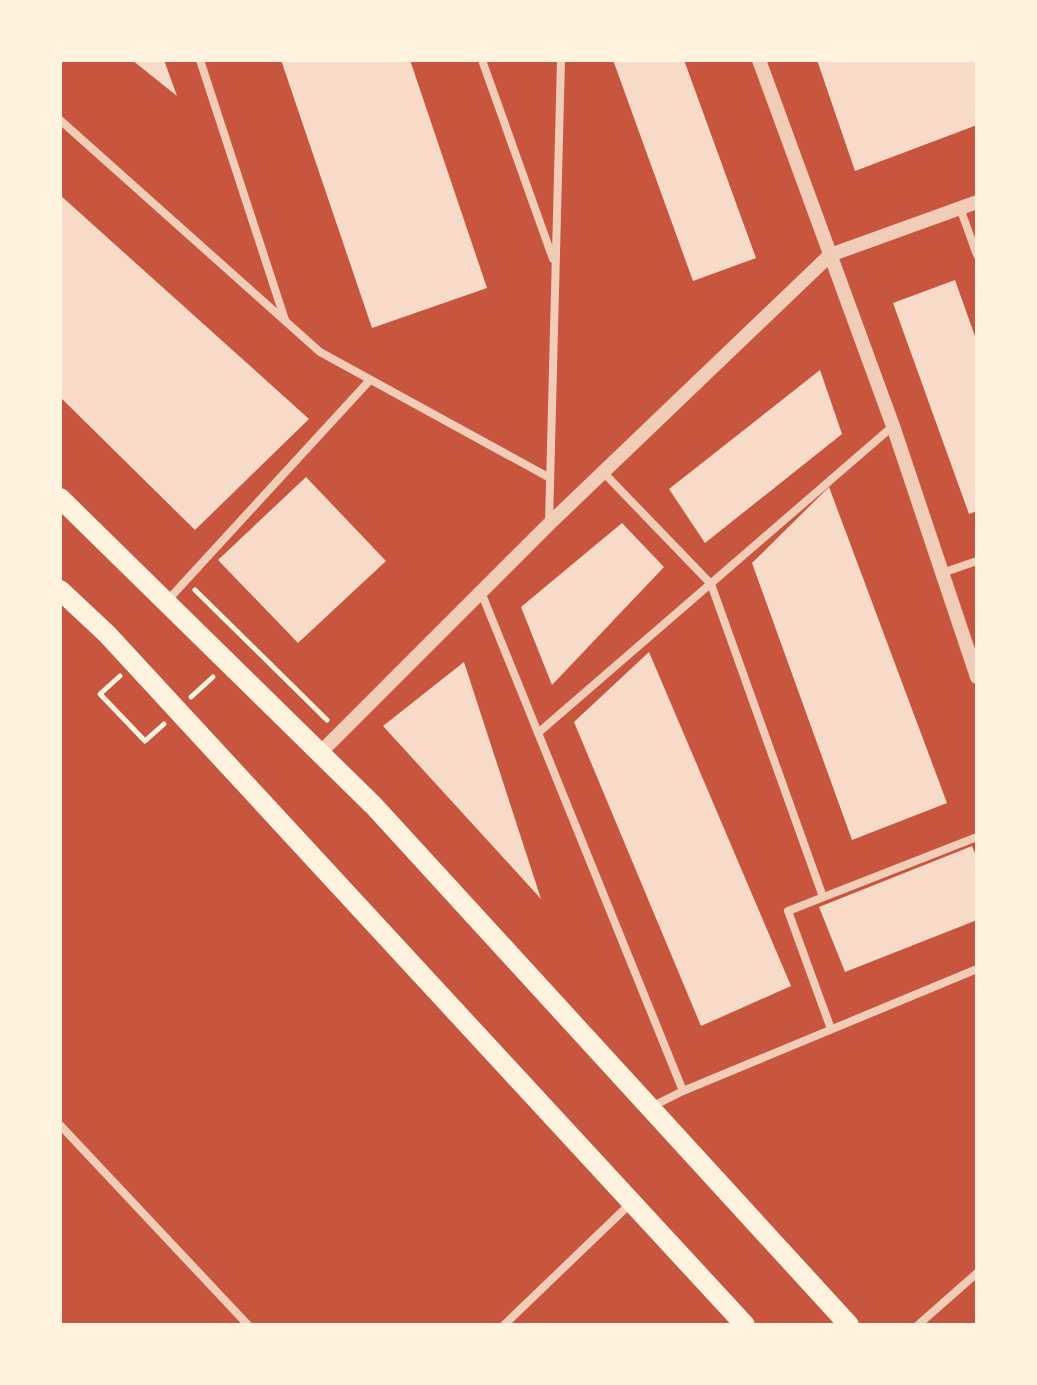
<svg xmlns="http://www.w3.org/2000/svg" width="1037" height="1385" font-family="Manrope,sans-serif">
<rect width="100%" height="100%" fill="#c8553d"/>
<g fill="#f7dbc8">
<polygon points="132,60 164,60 177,96"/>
<polygon points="281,60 410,60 487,288 372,328"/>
<polygon points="613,60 684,60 756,258 693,281"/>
<polygon points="817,60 977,60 977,125 855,171"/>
<polygon points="60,195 309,419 195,530 60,397"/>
<polygon points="955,280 977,342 977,511 969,514 893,303"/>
<polygon points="820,370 842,434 705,543 669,489"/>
<polygon points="306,477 386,561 298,643 218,560"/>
<polygon points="829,487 947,803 852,840 752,563"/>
<polygon points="622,523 664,567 552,685 521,607"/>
<polygon points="649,652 791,986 701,1026 574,722"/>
<polygon points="464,662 541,899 383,726"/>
<polygon points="972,846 977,858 977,920 845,972 819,907"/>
</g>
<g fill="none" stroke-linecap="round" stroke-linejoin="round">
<g stroke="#fff3e0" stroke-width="5">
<polyline points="195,590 327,720"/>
<polyline points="120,676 100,694 145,741 164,724"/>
<polyline points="191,697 213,677"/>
</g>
<g stroke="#f1ccb7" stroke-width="8">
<polyline points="200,60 285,320"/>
<polyline points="482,60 553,259"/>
<polyline points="60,120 320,352 550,478"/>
<polyline points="960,208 977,255"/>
<polyline points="603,472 711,584 823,897"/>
<polyline points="549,523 561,60"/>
<polyline points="942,573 977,561"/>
<polyline points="481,592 683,1091"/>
<polyline points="167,601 370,380"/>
<polyline points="538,733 893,426"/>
<polyline points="831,1029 788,911 977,837"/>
<polyline points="651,1107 683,1091 977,969"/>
<polyline points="60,1125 248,1325"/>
<polyline points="504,1325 631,1203"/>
<polyline points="918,1325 977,1273"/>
</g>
<g stroke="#f1ccb7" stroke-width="14">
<polyline points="759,60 893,426 977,677"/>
<polyline points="320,753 549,524 830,255 977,202"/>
</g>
<g stroke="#fff3e0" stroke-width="20">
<polyline points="60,498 374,806 849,1325"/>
<polyline points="60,590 107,634 745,1325"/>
</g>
</g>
<rect width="1037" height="1385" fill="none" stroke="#fff3e0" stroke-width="124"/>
</svg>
